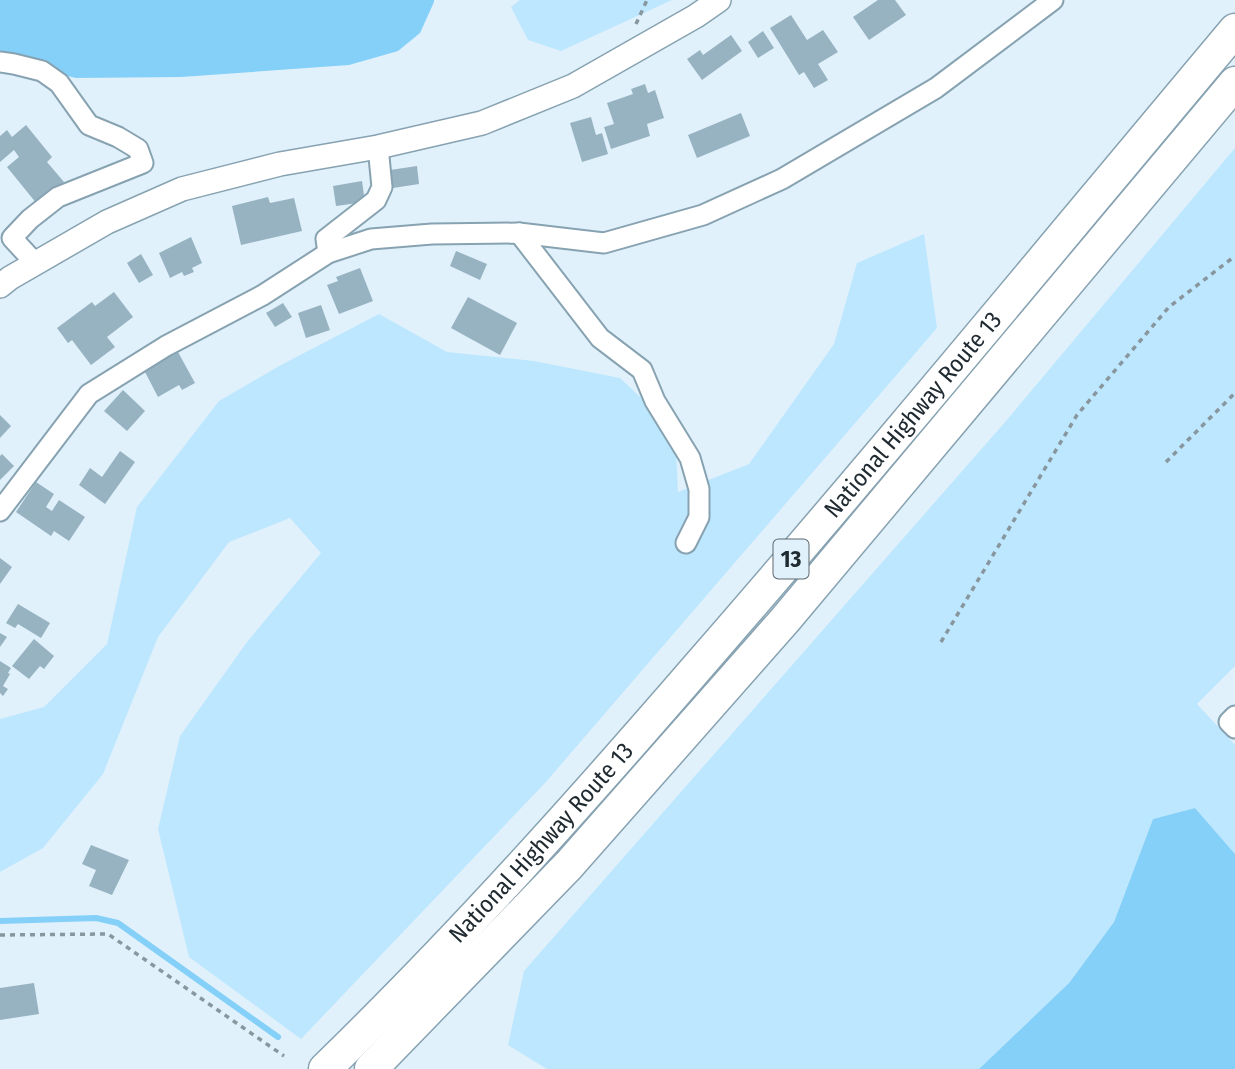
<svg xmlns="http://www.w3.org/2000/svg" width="1235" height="1069" font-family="'Fira Sans Condensed',sans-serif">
<rect width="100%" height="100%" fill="#e0f1fb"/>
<g fill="#bde7fe">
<polygon points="520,0 672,0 561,51 528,40 511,7"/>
<polygon points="1235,148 1235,666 1197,704 1235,745 1235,854 1195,808 1153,819 1114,922 1069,983 979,1069 547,1069 508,1045 524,971 1006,421"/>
<polygon points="924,234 937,328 545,783 301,1039 189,957 158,829 180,736 247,642 321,553 290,518 229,542 158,637 103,774 43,848 0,872 0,719 44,707 107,644 137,507 219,401 281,365 379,314 447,352 534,361 620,378 675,430 678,492 749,464 834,344 857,263"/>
</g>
<g fill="#85d0f8">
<polygon points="0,0 434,0 434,2 420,33 398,51 349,65 181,77 76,78 0,60"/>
<polygon points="1195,808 1235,854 1235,1069 979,1069 1069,983 1114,922 1153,819"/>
</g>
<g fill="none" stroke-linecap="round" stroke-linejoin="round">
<polyline stroke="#85d0f8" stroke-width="6" points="0,921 96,918 118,923 278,1037"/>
</g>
<g fill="#97b3c2">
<polygon points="878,0 895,0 906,15 869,40 853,17"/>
<polygon points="791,15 807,40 823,30 838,52 818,64 828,80 814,88 804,72 799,75 770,28"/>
<polygon points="763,31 774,48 758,58 748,42"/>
<polygon points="731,35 742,51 702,80 687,59 700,50 703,55"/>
<polygon points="645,84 648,93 655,90 664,118 647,124 650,136 611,149 604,127 614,124 607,103 633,94 631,89"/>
<polygon points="741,113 750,136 697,158 688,135"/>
<polygon points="591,117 596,135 602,133 608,154 582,162 570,123"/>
<polygon points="26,125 52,157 47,162 64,182 37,204 7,167 19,157 14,150 0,162 0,136 7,130 12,137"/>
<polygon points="417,166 419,184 393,188 390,170"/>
<polygon points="362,181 365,202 336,206 333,186"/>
<polygon points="268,197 270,203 294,198 302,231 241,245 232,206"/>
<polygon points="191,237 202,263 192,268 194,272 184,276 182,272 170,278 159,253"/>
<polygon points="456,251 487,264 480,280 450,266"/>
<polygon points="141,254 153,275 139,283 127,263"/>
<polygon points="360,268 373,301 339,314 327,285 338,281 336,277"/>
<polygon points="114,292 133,317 107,337 115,347 91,365 72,340 68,343 57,328 92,302 95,306"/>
<polygon points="468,297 517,323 500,355 451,328"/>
<polygon points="283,303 292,317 275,327 266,313"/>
<polygon points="321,305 330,330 306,338 298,313"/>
<polygon points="178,352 195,383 182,390 179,385 158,397 144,370"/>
<polygon points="123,390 145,411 127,431 104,411"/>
<polygon points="0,415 11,426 0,438"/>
<polygon points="120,451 135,462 105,504 79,485 90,468 102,477"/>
<polygon points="2,454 14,466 0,480 0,456"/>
<polygon points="36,482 54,494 46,507 52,511 59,500 85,517 69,541 54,531 51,536 16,512"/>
<polygon points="0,558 12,567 0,584"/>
<polygon points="18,604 50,623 41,638 18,624 15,628 6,623"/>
<polygon points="0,633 7,637 0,647"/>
<polygon points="34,639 54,656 44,669 40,666 29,679 12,666"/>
<polygon points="0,661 11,668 8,673 10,674 3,686 8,689 3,696 0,693"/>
<polygon points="91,845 129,860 112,895 89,886 96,870 82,864"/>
<polygon points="34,983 39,1014 0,1020 0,988"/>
</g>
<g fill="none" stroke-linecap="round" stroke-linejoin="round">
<defs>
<g id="minor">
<polyline points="0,62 14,64 42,71 59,83 89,125 118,137 138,149 143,163 58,197 30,219 12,238 36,264"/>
<polyline points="519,233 600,338 642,370 655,401 690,458 699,489 699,517 686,543"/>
<polyline points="328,253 326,239 376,200 382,187 378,147"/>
<polyline points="0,511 89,394 166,346 263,295 328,253 371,239 432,234 519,233 604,243 703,215 782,179 936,88 1053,0"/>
<polyline points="1235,716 1229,722 1235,728"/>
</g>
<polyline id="tertiary" points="0,286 10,278 107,222 182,189 280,164 378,147 482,123 573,86 696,16 719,0"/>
<g id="trunk">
<path id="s1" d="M 325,1069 C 458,940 581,802 702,662 C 883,454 1058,241 1235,30"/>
<polyline points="371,1069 569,865 785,620 1235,83"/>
</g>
</defs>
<use href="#minor" stroke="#87a2b1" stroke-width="23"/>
<use href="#tertiary" stroke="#87a2b1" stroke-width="26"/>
<use href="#trunk" stroke="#87a2b1" stroke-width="35"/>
<g stroke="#88969e" stroke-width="3.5" stroke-dasharray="5 5" stroke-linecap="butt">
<polyline points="636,24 647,0"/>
<polyline points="1166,462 1235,393"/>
<polyline points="941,642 1077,415 1169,307 1235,256"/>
<polyline points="0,935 108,934 284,1056"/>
</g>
<use href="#minor" stroke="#fff" stroke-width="19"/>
<use href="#tertiary" stroke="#fff" stroke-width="23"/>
<use href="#trunk" stroke="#fff" stroke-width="32"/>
</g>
<g text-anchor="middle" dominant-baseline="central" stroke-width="7" stroke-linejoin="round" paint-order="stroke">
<rect fill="#e0f1fb" stroke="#5a666e" stroke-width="2" x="773.5" y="539.5" width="35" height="39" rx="5"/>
<g font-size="23" font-weight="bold" fill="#202b31">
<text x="791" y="559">13</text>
</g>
<g font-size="24" fill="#202b31" stroke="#e0f1fb">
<text stroke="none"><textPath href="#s1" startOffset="880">National Highway Route 13</textPath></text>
<text stroke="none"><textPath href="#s1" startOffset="313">National Highway Route 13</textPath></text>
</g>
</g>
</svg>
